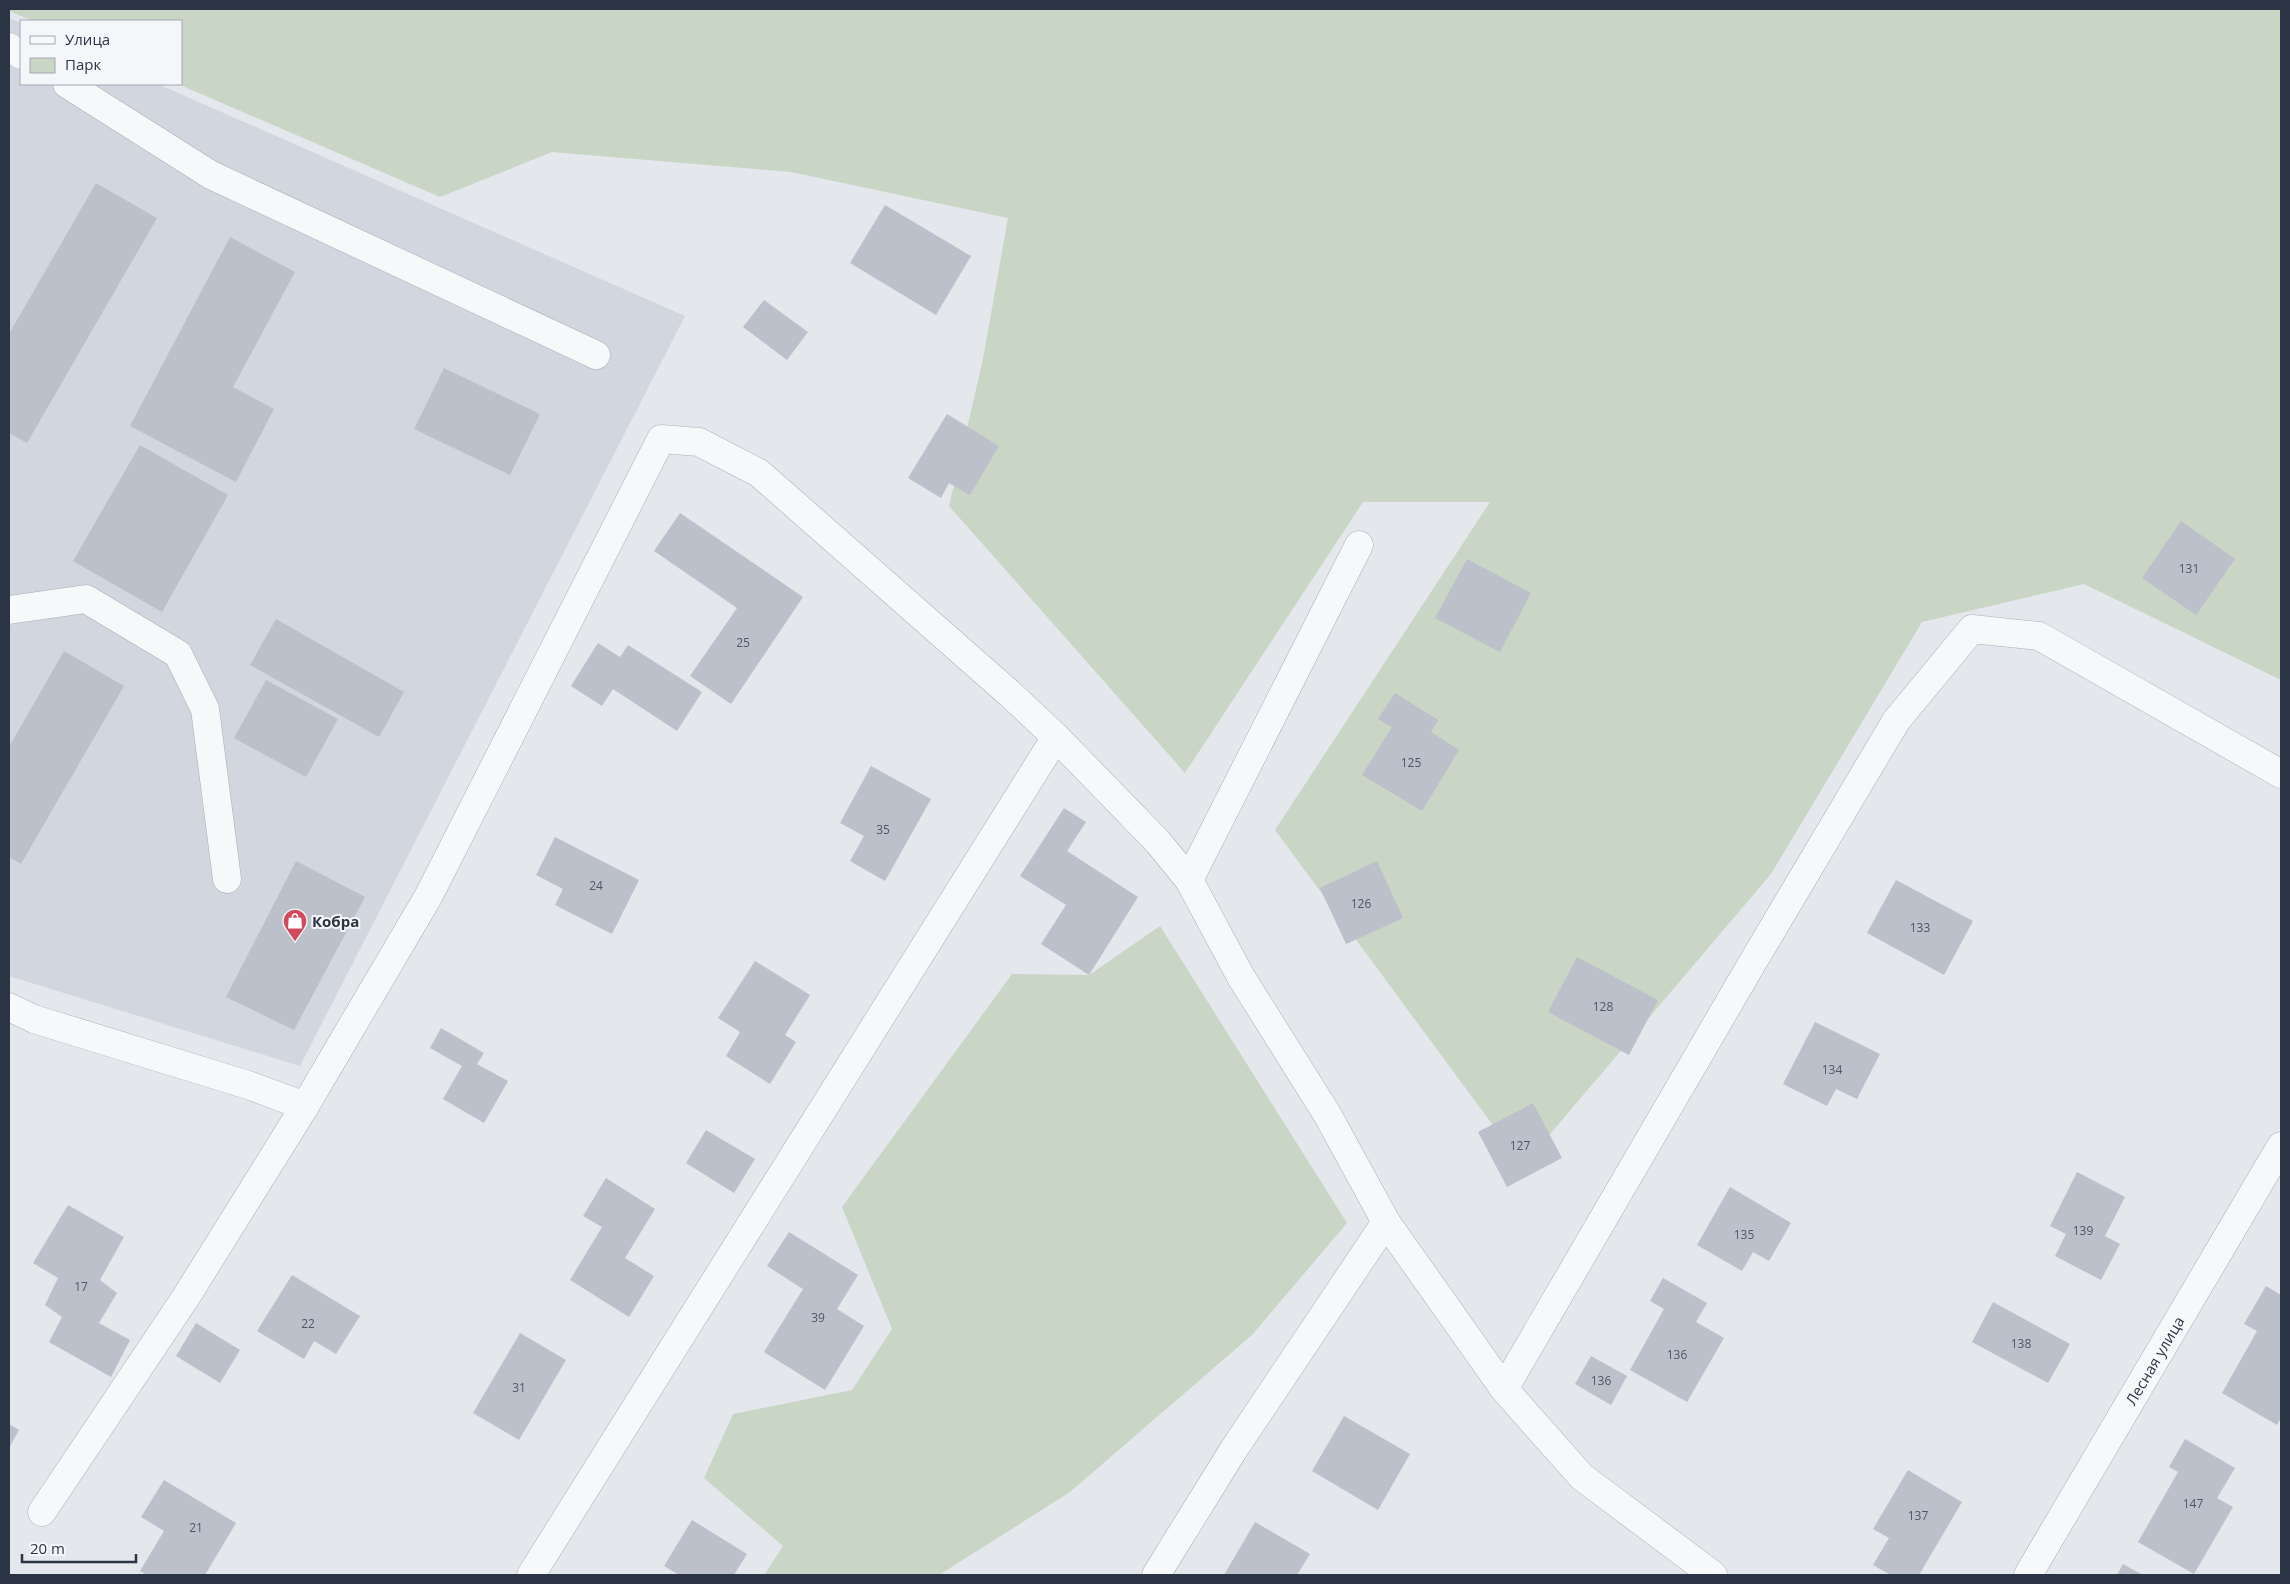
<svg xmlns="http://www.w3.org/2000/svg" width="2290" height="1584" font-family="'Open Sans',sans-serif">
<rect width="100%" height="100%" fill="#e4e7ec"/>
<polygon fill="#d2d6de" points="9,18 21,23 21,84 158,84 685,316 300,1066 9,976"/>
<g fill="#c9d6c5">
<polygon points="9,9 2281,9 2281,680 2084,584 1922,622 1771,874 1523,1166 1275,830 1490,502 1363,502 1185,773 949,506 983,359 1008,218 791,172 552,152 440,197 178,84 181,84 181,21 33,21 9,11"/>
<polygon points="1160,926 1347,1223 1252,1335 1070,1492 939,1575 764,1575 783,1546 704,1478 733,1414 852,1390 892,1329 842,1207 1012,974 1089,975"/>
</g>
<g fill="#bbc0ca">
<polygon points="96,183 157,218 27,443 9,433 9,334"/>
<polygon points="885,205 971,256 936,315 850,263"/>
<polygon points="230,237 295,272 233,387 274,409 236,482 130,426"/>
<polygon points="764,300 808,332 787,360 743,327"/>
<polygon points="444,368 540,414 510,475 414,429"/>
<polygon points="947,414 999,446 970,495 949,483 941,498 908,478"/>
<polygon points="140,445 228,495 162,612 73,561"/>
<polygon points="680,513 803,597 731,704 690,676 737,608 654,551"/>
<polygon points="2181,521 2235,559 2196,615 2142,578"/>
<polygon points="1467,559 1531,593 1500,652 1435,618"/>
<polygon points="276,619 404,692 379,737 250,665"/>
<polygon points="598,643 620,657 628,645 702,692 677,731 613,689 602,706 571,686"/>
<polygon points="64,651 124,686 21,864 9,857 9,747"/>
<polygon points="266,680 338,719 306,777 234,738"/>
<polygon points="1395,693 1438,720 1431,732 1459,750 1422,811 1362,775 1392,727 1378,719"/>
<polygon points="871,766 931,799 885,881 850,861 864,836 840,823"/>
<polygon points="1064,808 1086,822 1067,851 1138,897 1089,975 1041,944 1066,905 1020,876"/>
<polygon points="555,837 639,880 612,934 555,905 563,889 536,875"/>
<polygon points="296,861 365,897 294,1030 226,997"/>
<polygon points="1377,861 1403,918 1346,944 1320,888"/>
<polygon points="1896,880 1973,921 1944,975 1867,933"/>
<polygon points="1577,957 1658,1000 1629,1055 1548,1012"/>
<polygon points="755,961 810,995 785,1035 796,1042 770,1084 726,1056 740,1032 718,1018"/>
<polygon points="1815,1022 1880,1054 1857,1099 1836,1089 1827,1106 1783,1084"/>
<polygon points="441,1028 484,1053 477,1064 508,1081 484,1123 443,1099 462,1066 430,1048"/>
<polygon points="1533,1103 1562,1158 1507,1187 1478,1132"/>
<polygon points="706,1130 755,1159 734,1193 686,1163"/>
<polygon points="2077,1172 2125,1197 2105,1236 2120,1244 2101,1280 2055,1256 2066,1234 2050,1226"/>
<polygon points="606,1178 655,1209 625,1258 654,1276 629,1317 570,1280 602,1227 583,1216"/>
<polygon points="1730,1187 1791,1223 1769,1261 1753,1252 1742,1271 1697,1245"/>
<polygon points="68,1205 124,1237 100,1280 117,1293 99,1323 130,1340 111,1377 49,1342 62,1317 45,1305 58,1278 33,1263"/>
<polygon points="789,1232 858,1275 837,1309 864,1326 825,1390 764,1352 803,1289 767,1266"/>
<polygon points="292,1275 360,1316 336,1354 314,1341 304,1359 257,1331"/>
<polygon points="1663,1278 1707,1303 1696,1322 1724,1338 1687,1402 1630,1370 1664,1309 1650,1301"/>
<polygon points="2266,1286 2281,1295 2281,1418 2277,1425 2222,1393 2257,1331 2244,1324"/>
<polygon points="1993,1302 2070,1344 2048,1383 1972,1342"/>
<polygon points="196,1323 240,1350 220,1383 176,1356"/>
<polygon points="520,1333 566,1360 519,1440 473,1413"/>
<polygon points="1591,1356 1627,1376 1611,1405 1575,1384"/>
<polygon points="1344,1416 1410,1454 1378,1510 1312,1471"/>
<polygon points="9,1424 19,1430 9,1448"/>
<polygon points="2185,1439 2235,1468 2217,1498 2233,1507 2194,1574 2138,1542 2178,1472 2169,1467"/>
<polygon points="1908,1470 1962,1502 1919,1575 1891,1575 1873,1565 1889,1538 1873,1529"/>
<polygon points="164,1480 236,1523 205,1575 147,1575 140,1571 164,1531 141,1517"/>
<polygon points="692,1520 747,1554 734,1575 679,1575 664,1566"/>
<polygon points="1255,1522 1310,1554 1297,1575 1224,1575"/>
<polygon points="2123,1564 2143,1575 2117,1575"/>
</g>
<g fill="none" stroke-linecap="round" stroke-linejoin="round">
<defs>
<g id="minor">
<polyline points="9,47 21,55"/>
<polyline points="67,84 211,175 596,355"/>
<polyline points="9,610 86,599 178,654 205,709 227,879"/>
<polyline points="1189,880 1359,545"/>
<polyline points="9,1007 34,1019 248,1085 305,1106 428,897 661,439 699,442 759,473 1009,693 1056,737 1158,842 1189,880 1241,977 1327,1114 1386,1222 1504,1389"/>
<polyline points="42,1512 186,1297 305,1106"/>
<polyline points="531,1575 1056,737"/>
<polyline points="1156,1575 1234,1449 1386,1222"/>
<polyline points="1713,1575 1582,1477 1504,1389 1754,960 1896,721 1972,629 2039,636 2281,774"/>
<path id="s1" d="M 2028,1575 L 2281,1146"/>
</g>
</defs>
<use href="#minor" stroke="#a9aeb7" stroke-width="29"/>
<use href="#minor" stroke="#f7f8fa" stroke-width="28"/>
</g>
<defs>
<symbol id="shop-pin" viewBox="-11 -11 22 30"><path d="M0 17L-7.5 6A9.5 9.5 0 1 1 7.5 6Z" fill="#d1495b" stroke="#f4f6f9"/><path d="M-5-2.5h2.3a2.7 3.5 0 0 1 5.4 0H5L5.5 6h-11ZM-1.5-2.5h3a1.5 2.3 0 0 0-3 0Z" fill="#fff"/></symbol>
</defs>
<g fill-rule="evenodd">
<use href="#shop-pin" x="281" y="907" width="28" height="38"/>
</g>
<g text-anchor="middle" dominant-baseline="central" stroke-width="4" stroke-linejoin="round" paint-order="stroke">
<g font-size="12" fill="#4f5766">
<text x="2189" y="568">131</text>
<text x="743" y="642">25</text>
<text x="1411" y="762">125</text>
<text x="883" y="829">35</text>
<text x="596" y="885">24</text>
<text x="1361" y="903">126</text>
<text x="1920" y="927">133</text>
<text x="1603" y="1006">128</text>
<text x="1832" y="1069">134</text>
<text x="1520" y="1145">127</text>
<text x="2083" y="1230">139</text>
<text x="1744" y="1234">135</text>
<text x="81" y="1286">17</text>
<text x="818" y="1317">39</text>
<text x="308" y="1323">22</text>
<text x="2021" y="1343">138</text>
<text x="1677" y="1354">136</text>
<text x="1601" y="1380">136</text>
<text x="519" y="1387">31</text>
<text x="2193" y="1503">147</text>
<text x="1918" y="1515">137</text>
<text x="196" y="1527">21</text>
</g>
<g font-size="15" font-weight="bold" fill="#2b3445" stroke="#f4f6f9" text-anchor="start">
<text x="312" y="921">Кобра</text>
</g>
<g font-size="15" fill="#2b3445" stroke="#f4f6f9">
<text stroke="none"><textPath href="#s1" startOffset="249">Лесная улица</textPath></text>
</g>
</g>
<rect width="2290" height="1584" fill="none" stroke="#2b3445" stroke-width="20"/>
<rect x="20" y="20" width="162" height="65" fill="#f4f6f9" stroke="#a4a8b1"/>
<rect x="30" y="36" width="25" height="8" fill="#f7f8fa" stroke="#a4a8b1"/>
<text x="65" y="45" font-size="15" fill="#2b3445">Улица</text>
<rect x="30" y="58" width="25" height="15" fill="#c9d6c5" stroke="#a4a8b1"/>
<text x="65" y="70" font-size="15" fill="#2b3445">Парк</text>
<path d="M22 1554v8h114v-8" fill="none" stroke="#2b3445" stroke-width="2.5"/>
<text x="30" y="1554" font-size="15" fill="#2b3445" stroke="#f4f6f9" stroke-width="4" paint-order="stroke">20 m</text>
</svg>
